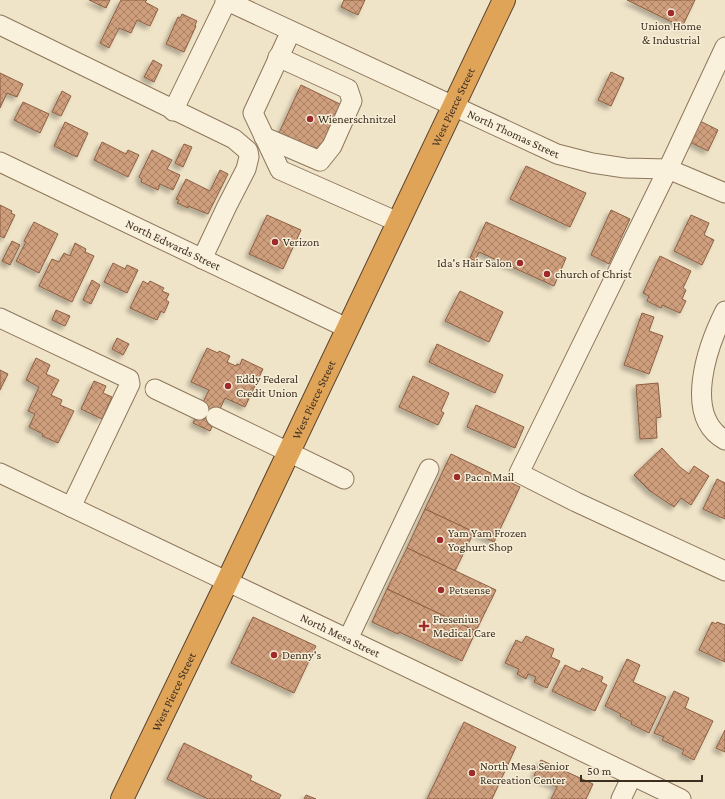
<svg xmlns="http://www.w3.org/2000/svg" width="725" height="799" font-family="'Crimson Pro',serif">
<defs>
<pattern id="building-cross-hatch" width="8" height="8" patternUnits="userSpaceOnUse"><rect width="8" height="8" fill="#cf9f7d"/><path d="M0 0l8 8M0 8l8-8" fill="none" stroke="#a98266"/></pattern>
<filter id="shadow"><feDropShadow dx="-3.5" dy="3.5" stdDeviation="2" flood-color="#0004"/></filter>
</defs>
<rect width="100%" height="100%" fill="#f0e4c8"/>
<g fill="url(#building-cross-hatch)" stroke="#8d5f41" filter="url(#shadow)">
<polygon points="89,0 110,0 106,8"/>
<polygon points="121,0 147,0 145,2 158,9 150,26 137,20 131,33 119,28 109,48 100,43"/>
<polygon points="344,0 365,0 358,15 341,7"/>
<polygon points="627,0 695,0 682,27"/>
<polygon points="182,14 197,21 195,25 196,26 184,52 166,44 178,17 180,18"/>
<polygon points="153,60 162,65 154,82 144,77"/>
<polygon points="611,72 624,78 611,106 598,100"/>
<polygon points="0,73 23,84 17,97 7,93 0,108"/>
<polygon points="301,85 342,105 319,152 279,133"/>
<polygon points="62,91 71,96 61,116 52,112"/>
<polygon points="23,102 49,114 40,133 14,120"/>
<polygon points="698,120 718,130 708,151 688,141"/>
<polygon points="65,122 88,133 77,157 54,146"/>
<polygon points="102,142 126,154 128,150 139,155 128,177 94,160"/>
<polygon points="184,144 192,147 183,167 175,163"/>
<polygon points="152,150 172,160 167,169 180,175 173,190 160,184 158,190 141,182 142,179 139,177"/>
<polygon points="526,166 586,193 570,227 510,199"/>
<polygon points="220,170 228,174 208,214 188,206 188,208 177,203 179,200 176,199 186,179 210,191"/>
<polygon points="0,205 12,211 11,213 15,215 4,238 0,236"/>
<polygon points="611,210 630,219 609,264 591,255"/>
<polygon points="267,215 301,230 283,269 249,254"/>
<polygon points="691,215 709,223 704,235 714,240 702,265 674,251"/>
<polygon points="34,222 58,234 39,273 16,261 26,242 24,241"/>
<polygon points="486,222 566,258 554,286 479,252 475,261 470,258"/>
<polygon points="12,241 20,245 10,265 2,261"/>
<polygon points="75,243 86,249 85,252 94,256 72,302 39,286 52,259 59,262 64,253 70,256"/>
<polygon points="660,256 691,271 683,288 686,290 682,299 686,301 680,313 662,305 661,308 647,301 649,296 643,293"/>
<polygon points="113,263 125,269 127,265 138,270 127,293 104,282"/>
<polygon points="92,280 100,285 91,304 83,300"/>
<polygon points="143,281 148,284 150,281 164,288 162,291 169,294 166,300 169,302 164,313 161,311 157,320 130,308"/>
<polygon points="460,291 503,312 489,342 445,321"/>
<polygon points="56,310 70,316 65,326 52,320"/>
<polygon points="642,313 654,317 649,331 663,336 649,374 624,365"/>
<polygon points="117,338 129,344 123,355 112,349"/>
<polygon points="437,344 503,375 495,393 429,362"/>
<polygon points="207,348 218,353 219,351 230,356 227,362 236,366 237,364 240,365 242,359 263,369 245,407 225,398 210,431 193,423 209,390 191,382"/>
<polygon points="36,358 50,365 46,374 59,380 51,395 62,400 60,405 74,411 58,443 42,436 43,434 29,427 35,414 28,411 39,387 26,380"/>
<polygon points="0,370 8,374 0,390"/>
<polygon points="413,376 449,393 441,411 444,413 438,425 399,407"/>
<polygon points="94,381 106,386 103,393 112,397 102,419 81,409"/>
<polygon points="658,383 661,417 656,418 657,438 640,439 636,385"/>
<polygon points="476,405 524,427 515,448 467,427"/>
<polygon points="662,448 680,467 689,474 694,466 709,476 691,505 681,498 674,507 650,491 634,475"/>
<polygon points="451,454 520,487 494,542 425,509"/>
<polygon points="717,479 725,483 725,519 703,509"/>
<polygon points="425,509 474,532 455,571 407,548"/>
<polygon points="407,548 496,590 476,631 387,589"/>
<polygon points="387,589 476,631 462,661 399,632 398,634 372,622"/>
<polygon points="253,617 316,646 294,693 231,663"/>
<polygon points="712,622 716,624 717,622 725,625 725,662 699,650"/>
<polygon points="526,636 554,649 551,657 560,661 547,688 534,682 536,677 528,674 526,679 517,674 519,669 505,663 516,640 522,643"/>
<polygon points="627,659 640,665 633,682 666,697 649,733 631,724 632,722 620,716 621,714 605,706"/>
<polygon points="565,665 580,672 582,668 603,677 601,682 607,685 595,711 552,691"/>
<polygon points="674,691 689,698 685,708 713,721 694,760 682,754 684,750 662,740 664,737 654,733"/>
<polygon points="464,722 516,747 492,799 427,799"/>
<polygon points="725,730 725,752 716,748"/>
<polygon points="184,743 252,776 250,780 281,795 279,799 208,799 167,779"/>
<polygon points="541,760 593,784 586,799 551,799 557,787 534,776"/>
<polygon points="306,795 316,799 304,799"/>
</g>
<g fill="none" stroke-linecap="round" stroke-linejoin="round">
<defs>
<g id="minor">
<path id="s1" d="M 225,0 L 557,154 L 592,163 L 625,168 L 668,169 L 725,193"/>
<polyline points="0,25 234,139 248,151 249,157 246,169 227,206 202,259"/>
<polyline points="291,31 253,113 280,170 398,222"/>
<polyline points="725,47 668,169 519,473 576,502 725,571"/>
<polyline points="173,111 227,0"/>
<polyline points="264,137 320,161 332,146 352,101 348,89 278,57"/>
<path id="s2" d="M 0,162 L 347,328"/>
<path d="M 725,311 C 708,345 682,416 725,440"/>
<polyline points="0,318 129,379 130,384 71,507"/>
<polyline points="155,389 199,410"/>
<polyline points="216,417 344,479"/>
<path id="s3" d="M 0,473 L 484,704 L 681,799"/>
<polyline points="348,639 429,469"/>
<polyline points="621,799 632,776"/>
</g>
<g id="highway">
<path id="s4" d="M 122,799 L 227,582 L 504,0"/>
</g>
</defs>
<use href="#minor" stroke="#8d765c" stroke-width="21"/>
<use href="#highway" stroke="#5b4430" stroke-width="24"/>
<use href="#minor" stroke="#faf1dc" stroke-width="19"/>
<use href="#highway" stroke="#e0a458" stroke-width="22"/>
</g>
<g fill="#9e2a2b" stroke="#f7eed8" stroke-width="1.5">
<circle cx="671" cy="13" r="4"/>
<circle cx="310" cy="119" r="4"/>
<circle cx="275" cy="242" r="4"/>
<circle cx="520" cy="263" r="4"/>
<circle cx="547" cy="274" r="4"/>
<circle cx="228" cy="386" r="4"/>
<circle cx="457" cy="477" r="4"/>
<circle cx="440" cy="540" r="4"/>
<circle cx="441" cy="590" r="4"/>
<path d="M422 620h4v4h4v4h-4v4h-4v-4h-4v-4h4z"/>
<circle cx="274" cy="655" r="4"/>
<circle cx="472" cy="773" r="4"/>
</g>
<g text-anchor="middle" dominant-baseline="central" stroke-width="3" stroke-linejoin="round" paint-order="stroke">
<g font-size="12" fill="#3d2e20" stroke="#f7eed8" text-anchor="start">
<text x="671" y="26" text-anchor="middle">Union Home<tspan x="671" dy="14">&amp; Industrial</tspan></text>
<text x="318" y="119">Wienerschnitzel</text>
<text x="283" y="242">Verizon</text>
<text x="512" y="263" text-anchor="end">Ida's Hair Salon</text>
<text x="555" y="274">church of Christ</text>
<text x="236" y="379">Eddy Federal<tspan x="236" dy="14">Credit Union</tspan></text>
<text x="465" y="477">Pac n Mail</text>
<text x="448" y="533">Yam Yam Frozen<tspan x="448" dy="14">Yoghurt Shop</tspan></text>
<text x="449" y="590">Petsense</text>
<text x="433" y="619">Fresenius<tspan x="433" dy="14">Medical Care</tspan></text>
<text x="282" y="655">Denny's</text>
<text x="480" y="766">North Mesa Senior<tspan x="480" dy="14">Recreation Center</tspan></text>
</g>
<g font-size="12" fill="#3d2e20" stroke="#f7eed8">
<text stroke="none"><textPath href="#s4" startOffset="767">West Pierce Street</textPath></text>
<text stroke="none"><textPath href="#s1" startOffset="318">North Thomas Street</textPath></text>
<text stroke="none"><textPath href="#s2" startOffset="192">North Edwards Street</textPath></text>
<text stroke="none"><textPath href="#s4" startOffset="443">West Pierce Street</textPath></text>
<text stroke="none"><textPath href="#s3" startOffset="377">North Mesa Street</textPath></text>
<text stroke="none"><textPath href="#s4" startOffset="119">West Pierce Street</textPath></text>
</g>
</g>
<path d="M581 775v6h121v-6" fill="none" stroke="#3d2e20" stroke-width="2"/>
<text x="587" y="775" font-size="12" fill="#3d2e20" stroke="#f7eed8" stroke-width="3" paint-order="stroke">50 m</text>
</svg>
